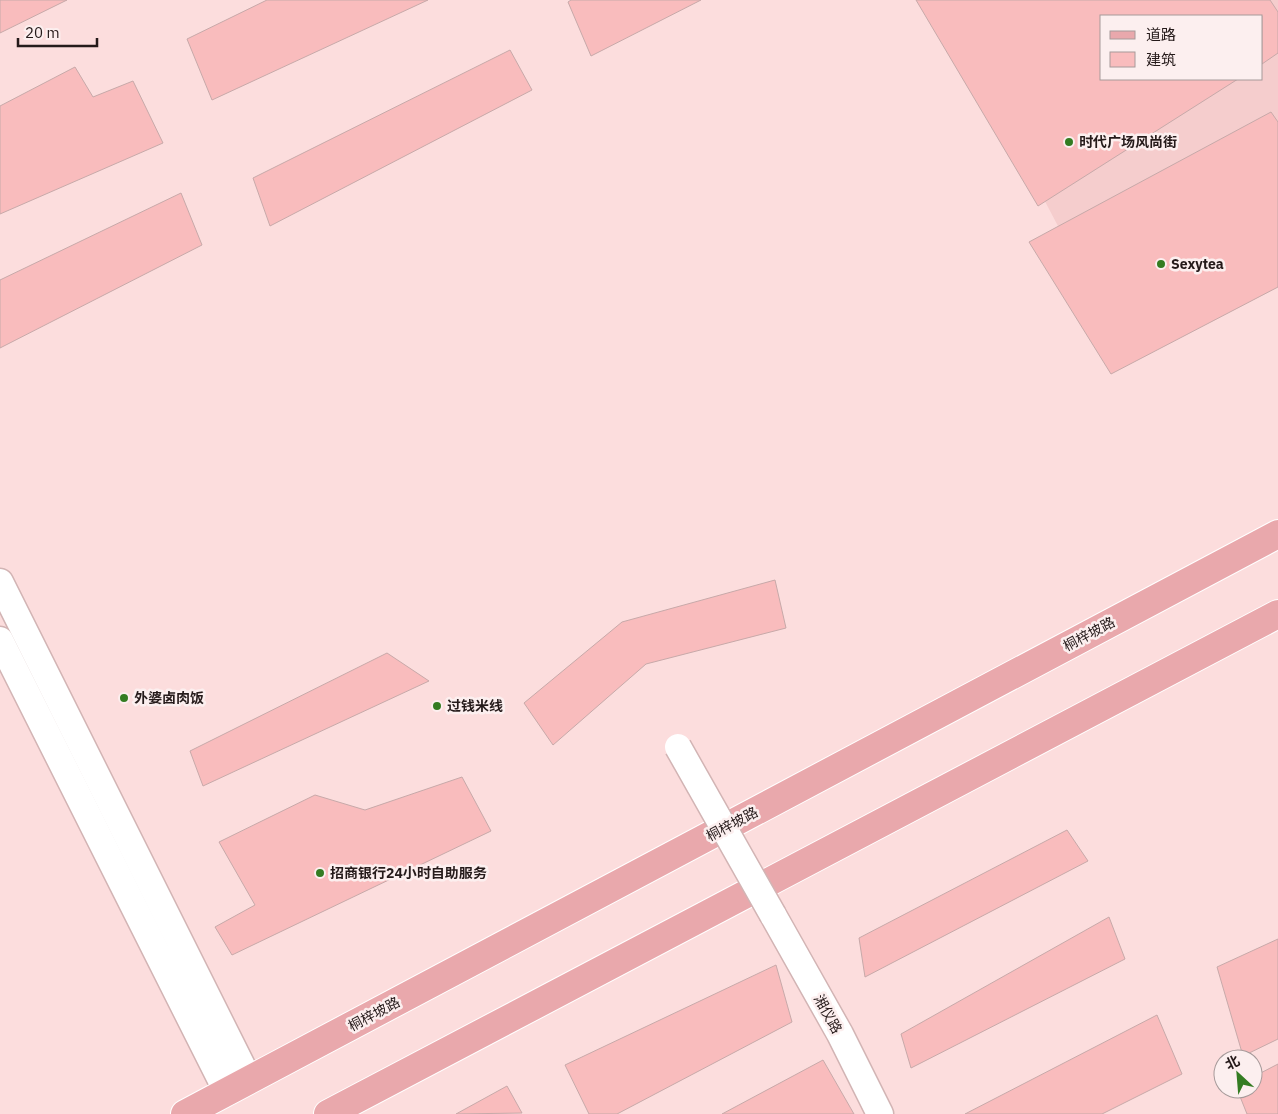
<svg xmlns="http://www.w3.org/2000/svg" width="1278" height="1114" font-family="'IBM Plex Sans','Noto Sans SC',sans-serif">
<rect width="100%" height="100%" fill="#fcdddd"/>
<path fill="#f5cdcd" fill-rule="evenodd" d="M 939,0 L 1278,0 L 1278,161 L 1069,247 ZM 1102,16 L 1262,16 L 1262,79 L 1102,79 Z"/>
<g fill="#f9bcbd" stroke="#c7a9a9">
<polygon points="0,0 67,0 0,33"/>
<polygon points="267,0 428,0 212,100 187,39"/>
<polygon points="571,0 701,0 591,56 568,2"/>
<polygon points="916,0 1270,0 1278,12 1278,53 1262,64 1262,16 1102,16 1102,79 1238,79 1038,206"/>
<polygon points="510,50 532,90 270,226 253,178"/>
<polygon points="75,67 93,97 133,81 163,143 0,214 0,106"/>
<polygon points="1271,112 1278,122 1278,287 1111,374 1029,242"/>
<polygon points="181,193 202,245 0,348 0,280"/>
<polygon points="775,580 786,628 646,664 553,745 524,703 622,622"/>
<polygon points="387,653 429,681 203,786 190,751"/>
<polygon points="462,777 491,831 232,955 215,927 255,905 219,842 315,795 365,810"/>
<polygon points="1067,830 1088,861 865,977 859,938"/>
<polygon points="1109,917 1125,959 911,1068 901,1034"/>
<polygon points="1278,939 1278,1039 1243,1056 1217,967"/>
<polygon points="776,965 792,1022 617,1114 589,1114 565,1065"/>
<polygon points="1157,1015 1182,1074 1102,1114 965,1114"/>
<polygon points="823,1060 854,1114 722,1114"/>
<polygon points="1278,1064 1278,1114 1247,1114 1237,1089 1253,1089 1253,1077"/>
<polygon points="507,1086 522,1113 456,1114"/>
</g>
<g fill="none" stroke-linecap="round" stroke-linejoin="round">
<defs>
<g id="minor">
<polyline points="0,582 249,1080"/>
<polyline points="0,640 227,1092"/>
<polyline points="773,915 840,1034 880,1114"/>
</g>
<g id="major">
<polyline points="185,1114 1278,534"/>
<polyline points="328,1114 1278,614"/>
</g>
</defs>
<use href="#minor" stroke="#d2b4b4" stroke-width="29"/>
<use href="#major" stroke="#fff" stroke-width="30"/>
<use href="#minor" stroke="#fff" stroke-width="26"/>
<use href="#major" stroke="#e9a8ac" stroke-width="28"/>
<defs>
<polyline id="minor-bridge" points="678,747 773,915"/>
</defs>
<use href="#minor-bridge" stroke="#d2b4b4" stroke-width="29" stroke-linecap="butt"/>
<use href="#minor-bridge" stroke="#fff" stroke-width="26"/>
</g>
<g fill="#347c22" stroke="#fcefef" stroke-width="2">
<circle cx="1069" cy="142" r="5"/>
<circle cx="1161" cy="264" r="5"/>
<circle cx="124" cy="698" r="5"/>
<circle cx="437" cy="706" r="5"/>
<circle cx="320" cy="873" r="5"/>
</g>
<g text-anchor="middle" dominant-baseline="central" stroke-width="5" stroke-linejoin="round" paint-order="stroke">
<g font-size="14" font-weight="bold" fill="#251a1a" stroke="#fcefef" text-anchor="start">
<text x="1079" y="142">时代广场风尚街</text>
<text x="1171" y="264">Sexytea</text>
<text x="134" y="698">外婆卤肉饭</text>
<text x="447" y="706">过钱米线</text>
<text x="330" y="873">招商银行24小时自助服务</text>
</g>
<g font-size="14" fill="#251a1a" stroke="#fcefef">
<text transform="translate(1089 634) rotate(-28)">桐梓坡路</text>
<text transform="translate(732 824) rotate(-28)">桐梓坡路</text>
<text transform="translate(374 1014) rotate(-28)">桐梓坡路</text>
<text transform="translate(828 1014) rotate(61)">湘仪路</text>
</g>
</g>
<rect x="1100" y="15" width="162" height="65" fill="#fcefef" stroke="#a69a9a"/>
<rect x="1110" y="31" width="25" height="8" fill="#e9a8ac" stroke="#a69a9a"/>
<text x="1146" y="40" font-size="15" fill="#251a1a">道路</text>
<rect x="1110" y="52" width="25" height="15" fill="#f9bcbd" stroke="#a69a9a"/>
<text x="1146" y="65" font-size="15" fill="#251a1a">建筑</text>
<g transform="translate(1238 1074) rotate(334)"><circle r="24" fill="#fcefef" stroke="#a69a9a"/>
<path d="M0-4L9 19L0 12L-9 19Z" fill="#347c22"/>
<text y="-8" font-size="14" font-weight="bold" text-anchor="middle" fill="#251a1a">北</text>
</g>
<path d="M18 38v8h79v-8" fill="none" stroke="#251a1a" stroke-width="2.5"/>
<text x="25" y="38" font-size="15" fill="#251a1a" stroke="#fcefef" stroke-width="4" paint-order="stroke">20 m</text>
</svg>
